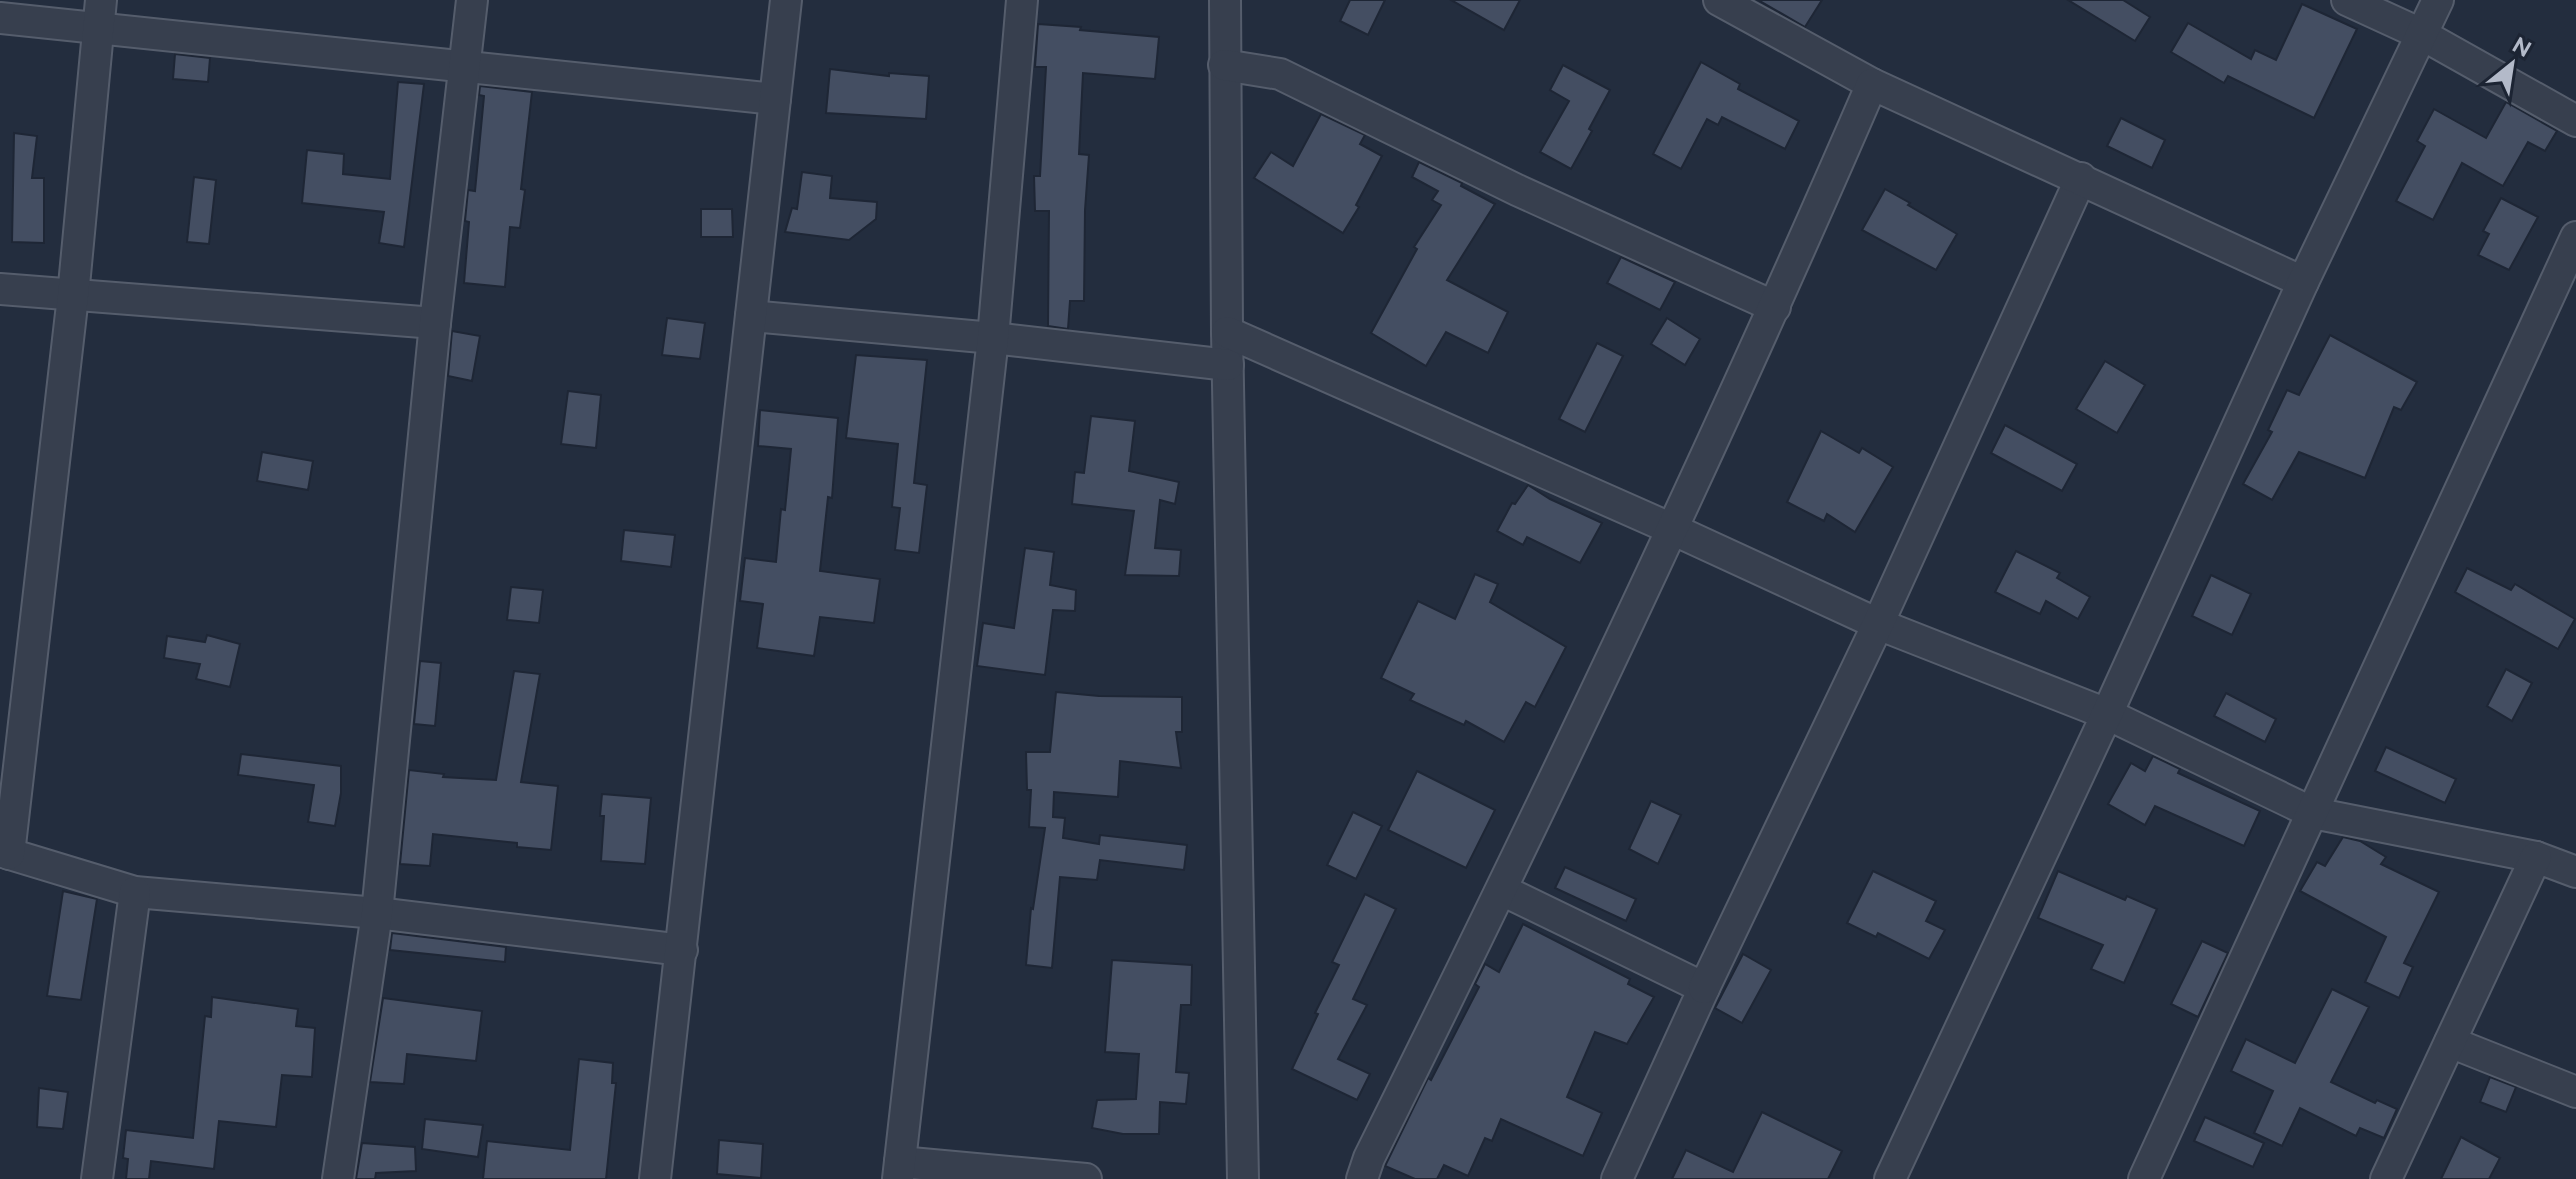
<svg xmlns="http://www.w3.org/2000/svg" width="2576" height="1179" font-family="Raleway,sans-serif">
<rect width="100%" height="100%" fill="#232d3e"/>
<g fill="#444e62" stroke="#1e2635" stroke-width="2">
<polygon points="1350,0 1385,0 1368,35 1340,21"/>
<polygon points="1451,0 1520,0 1504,30"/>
<polygon points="1758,0 1822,0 1805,27"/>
<polygon points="2068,0 2123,0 2150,17 2135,41"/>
<polygon points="2302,4 2357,29 2314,118 2228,76 2224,83 2171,52 2188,23 2251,59 2255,50 2276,60"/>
<polygon points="1038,24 1081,27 1080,30 1159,37 1155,79 1083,73 1079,154 1089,155 1085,210 1084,301 1070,301 1068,329 1048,326 1049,211 1035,211 1034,176 1040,176 1046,67 1035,67"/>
<polygon points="175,54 210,58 208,82 173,79"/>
<polygon points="1701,62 1740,84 1738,89 1799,121 1785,149 1722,117 1718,125 1707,119 1681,169 1653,154"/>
<polygon points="1563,65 1610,90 1589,129 1592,131 1571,169 1540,152 1569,101 1550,90"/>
<polygon points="830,69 889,76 889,73 929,76 926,119 826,113"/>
<polygon points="398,82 424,84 404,247 379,243 384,212 302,203 307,150 344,154 343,174 390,179"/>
<polygon points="480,86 532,92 521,189 525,190 520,228 510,227 505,287 464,283 469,222 465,221 468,190 475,191 484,96 479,95"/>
<polygon points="2506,102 2557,131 2545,151 2528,142 2503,186 2462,163 2433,220 2396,201 2425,146 2417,141 2434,109 2486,138"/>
<polygon points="1321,114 1365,135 1360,144 1382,156 1356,205 1359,207 1343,233 1254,178 1271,152 1293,166"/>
<polygon points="2121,118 2165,140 2152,168 2107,146"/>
<polygon points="14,133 37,136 32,178 44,178 44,243 12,242"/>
<polygon points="1419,162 1462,183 1461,186 1495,204 1447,280 1508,312 1488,353 1446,332 1426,366 1371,333 1417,249 1414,247 1441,205 1432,200 1438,191 1412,177"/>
<polygon points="802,172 832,176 830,198 877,202 876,219 849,240 785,232 792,208 797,209"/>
<polygon points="194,177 216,180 209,244 187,242"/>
<polygon points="1885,189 1910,203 1908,205 1957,234 1936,270 1862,230"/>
<polygon points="2501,198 2538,217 2509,270 2478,255 2489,234 2483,231"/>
<polygon points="701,209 732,209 733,237 701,237"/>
<polygon points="1621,257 1675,282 1660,310 1607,283"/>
<polygon points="667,318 705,323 700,359 662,355"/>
<polygon points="1667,318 1700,339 1685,365 1651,344"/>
<polygon points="452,331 480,336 472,381 448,376"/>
<polygon points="2330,335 2417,382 2401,410 2394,407 2365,478 2299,452 2272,500 2243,484 2272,432 2268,430 2287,390 2299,395"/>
<polygon points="1597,343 1623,356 1585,432 1559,419"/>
<polygon points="856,355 927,360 914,483 927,485 919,553 895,550 900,508 892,507 898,444 846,438"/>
<polygon points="2105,361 2145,385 2117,433 2076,409"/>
<polygon points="568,391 601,395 596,448 561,444"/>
<polygon points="760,410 838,418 832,498 828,497 820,571 880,579 874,623 820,617 814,656 757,648 763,604 740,601 745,558 776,562 781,509 785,510 791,449 758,446"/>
<polygon points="1091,416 1135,421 1129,471 1179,482 1175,504 1160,500 1155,548 1181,550 1179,576 1125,575 1134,511 1072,504 1075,472 1084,473"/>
<polygon points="2005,425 2077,464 2062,491 1991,453"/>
<polygon points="1821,431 1859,453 1862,448 1893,467 1855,532 1827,514 1824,521 1787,502"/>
<polygon points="262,452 313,461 308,490 257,481"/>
<polygon points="1528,485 1550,499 1602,523 1580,563 1527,537 1523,545 1497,531 1512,503 1515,504"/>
<polygon points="624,530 675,535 671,567 621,561"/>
<polygon points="1025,548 1054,552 1050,585 1076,590 1075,611 1053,610 1045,675 977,666 983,623 1014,628"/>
<polygon points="2016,551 2060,573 2057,578 2090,597 2078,619 2046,601 2040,614 1995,592"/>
<polygon points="2467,568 2511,590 2515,584 2575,619 2558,649 2455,592"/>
<polygon points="1475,574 1498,584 1490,602 1566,647 1535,707 1526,702 1504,742 1466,721 1464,725 1410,700 1414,694 1381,678 1418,601 1455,619"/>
<polygon points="2211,575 2251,594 2232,635 2192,616"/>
<polygon points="511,587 543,590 539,623 507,620"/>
<polygon points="207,635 240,644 230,687 196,679 200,664 164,658 167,636 205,642"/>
<polygon points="420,661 441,663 435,726 414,724"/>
<polygon points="2506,669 2532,683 2512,721 2487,706"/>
<polygon points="514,671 540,674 521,782 558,786 551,850 517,847 517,843 433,834 430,866 400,864 409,770 444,774 443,777 496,780"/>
<polygon points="1056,692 1099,696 1182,697 1182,732 1176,732 1181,768 1120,761 1118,797 1054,792 1053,817 1065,818 1063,838 1099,844 1100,835 1187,845 1184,870 1100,860 1097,880 1060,877 1052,968 1026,965 1031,908 1033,909 1045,828 1029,827 1031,790 1027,790 1026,752 1050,752"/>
<polygon points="2226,693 2276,719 2265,742 2214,716"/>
<polygon points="2386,747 2456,779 2445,803 2375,771"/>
<polygon points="241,754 341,766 341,793 335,826 308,822 314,785 238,775"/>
<polygon points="2153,756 2180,769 2178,773 2260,811 2244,846 2155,806 2145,825 2108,804 2131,763 2145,771"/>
<polygon points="1417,771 1495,810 1466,868 1388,830"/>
<polygon points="602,794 651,798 645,864 601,861 604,816 600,816"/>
<polygon points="1651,801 1681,815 1658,864 1629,849"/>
<polygon points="1353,812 1382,826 1356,879 1327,865"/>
<polygon points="2343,837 2360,841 2386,857 2381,864 2439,892 2404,963 2413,967 2399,998 2365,982 2386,937 2300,891 2317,862 2325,866"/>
<polygon points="1565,867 1636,899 1626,921 1555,888"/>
<polygon points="1873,871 1936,901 1926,921 1945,930 1929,959 1878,933 1876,937 1847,923"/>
<polygon points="2058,871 2125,900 2127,896 2157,909 2124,983 2091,969 2103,945 2038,918"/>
<polygon points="63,891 97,899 81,1000 47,996"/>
<polygon points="1365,894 1396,909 1353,999 1367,1005 1338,1059 1370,1074 1357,1100 1292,1069 1318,1014 1315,1013 1339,965 1332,962"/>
<polygon points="1523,924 1630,979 1628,984 1654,997 1627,1044 1595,1032 1567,1097 1602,1113 1583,1156 1501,1119 1492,1141 1485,1138 1468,1176 1444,1165 1437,1179 1415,1179 1385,1166 1428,1078 1431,1080 1479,987 1475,984 1485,964 1499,972"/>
<polygon points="392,933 506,947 505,962 390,950"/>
<polygon points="2202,941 2228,953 2198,1017 2171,1004"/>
<polygon points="1743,954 1771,970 1742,1023 1715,1008"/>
<polygon points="1112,960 1192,965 1191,1005 1181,1005 1176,1072 1189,1073 1186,1104 1160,1102 1159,1134 1123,1134 1092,1128 1097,1100 1136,1099 1139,1054 1105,1052"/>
<polygon points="2332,989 2369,1007 2331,1082 2375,1103 2377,1100 2397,1109 2384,1138 2360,1128 2356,1136 2300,1108 2282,1146 2254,1133 2273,1091 2231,1071 2246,1039 2295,1063"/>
<polygon points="212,997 298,1009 296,1026 315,1028 312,1077 282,1075 276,1127 219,1121 214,1169 151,1161 149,1179 126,1179 128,1159 123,1158 126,1130 193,1138 205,1016 211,1017"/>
<polygon points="383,998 482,1011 476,1061 407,1054 404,1084 370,1082"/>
<polygon points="579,1059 613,1063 612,1083 616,1083 606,1179 483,1179 487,1141 570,1150"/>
<polygon points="2490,1077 2516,1087 2506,1112 2480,1102"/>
<polygon points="39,1088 68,1092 63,1129 37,1127"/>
<polygon points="1762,1112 1842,1151 1828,1179 1672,1179 1686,1150 1733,1172"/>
<polygon points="2205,1117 2264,1143 2253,1167 2194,1141"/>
<polygon points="425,1119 483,1125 478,1157 422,1149"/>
<polygon points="2461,1137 2500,1158 2489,1179 2441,1179"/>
<polygon points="719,1140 763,1144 761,1178 717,1174"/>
<polygon points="362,1143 415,1147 416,1171 376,1173 375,1179 356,1179"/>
</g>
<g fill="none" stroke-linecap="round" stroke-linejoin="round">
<defs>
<g id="minor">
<polyline points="1225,0 1227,332 1243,1179"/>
<polyline points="1719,0 1872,84"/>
<polyline points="2347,0 2421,34 2576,121"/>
<polyline points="0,18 775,99"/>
<polyline points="1224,65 1280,74 1517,190 1775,307"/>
<polyline points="0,289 435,323"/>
<polyline points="751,316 993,338 1228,365"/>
<polyline points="1227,332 1672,529 1878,624 2107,714 2313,813 2536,857 2576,872"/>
<polyline points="0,851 135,892 377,913 682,950"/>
<polyline points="9,854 73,296 101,0"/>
<polyline points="1502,890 1704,988 1617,1179"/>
<polyline points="1704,988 1878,624 2081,178"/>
<polyline points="2450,1042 2576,1092"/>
<polyline points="900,1162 1086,1179"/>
<polyline points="97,1179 135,892"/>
<polyline points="338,1179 377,913 435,323 472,0"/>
<polyline points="655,1179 786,0"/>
<polyline points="898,1179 993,338 1022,0"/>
<path d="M 1362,1179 L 1369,1158 C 1545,804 1715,447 1872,84 L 2303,282"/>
<polyline points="1890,1179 2107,714 2303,282 2438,0"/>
<polyline points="2144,1179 2576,237"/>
<polyline points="2386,1179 2536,857"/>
</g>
</defs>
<use href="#minor" stroke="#555d6c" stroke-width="34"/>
<use href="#minor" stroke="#373f4e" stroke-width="30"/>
</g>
<g transform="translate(2512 64) rotate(30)" stroke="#1c2433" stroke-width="6" paint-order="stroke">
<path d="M0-6L14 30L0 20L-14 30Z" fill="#b3bac9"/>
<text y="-12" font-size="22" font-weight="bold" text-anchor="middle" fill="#b3bac9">N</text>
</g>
</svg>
